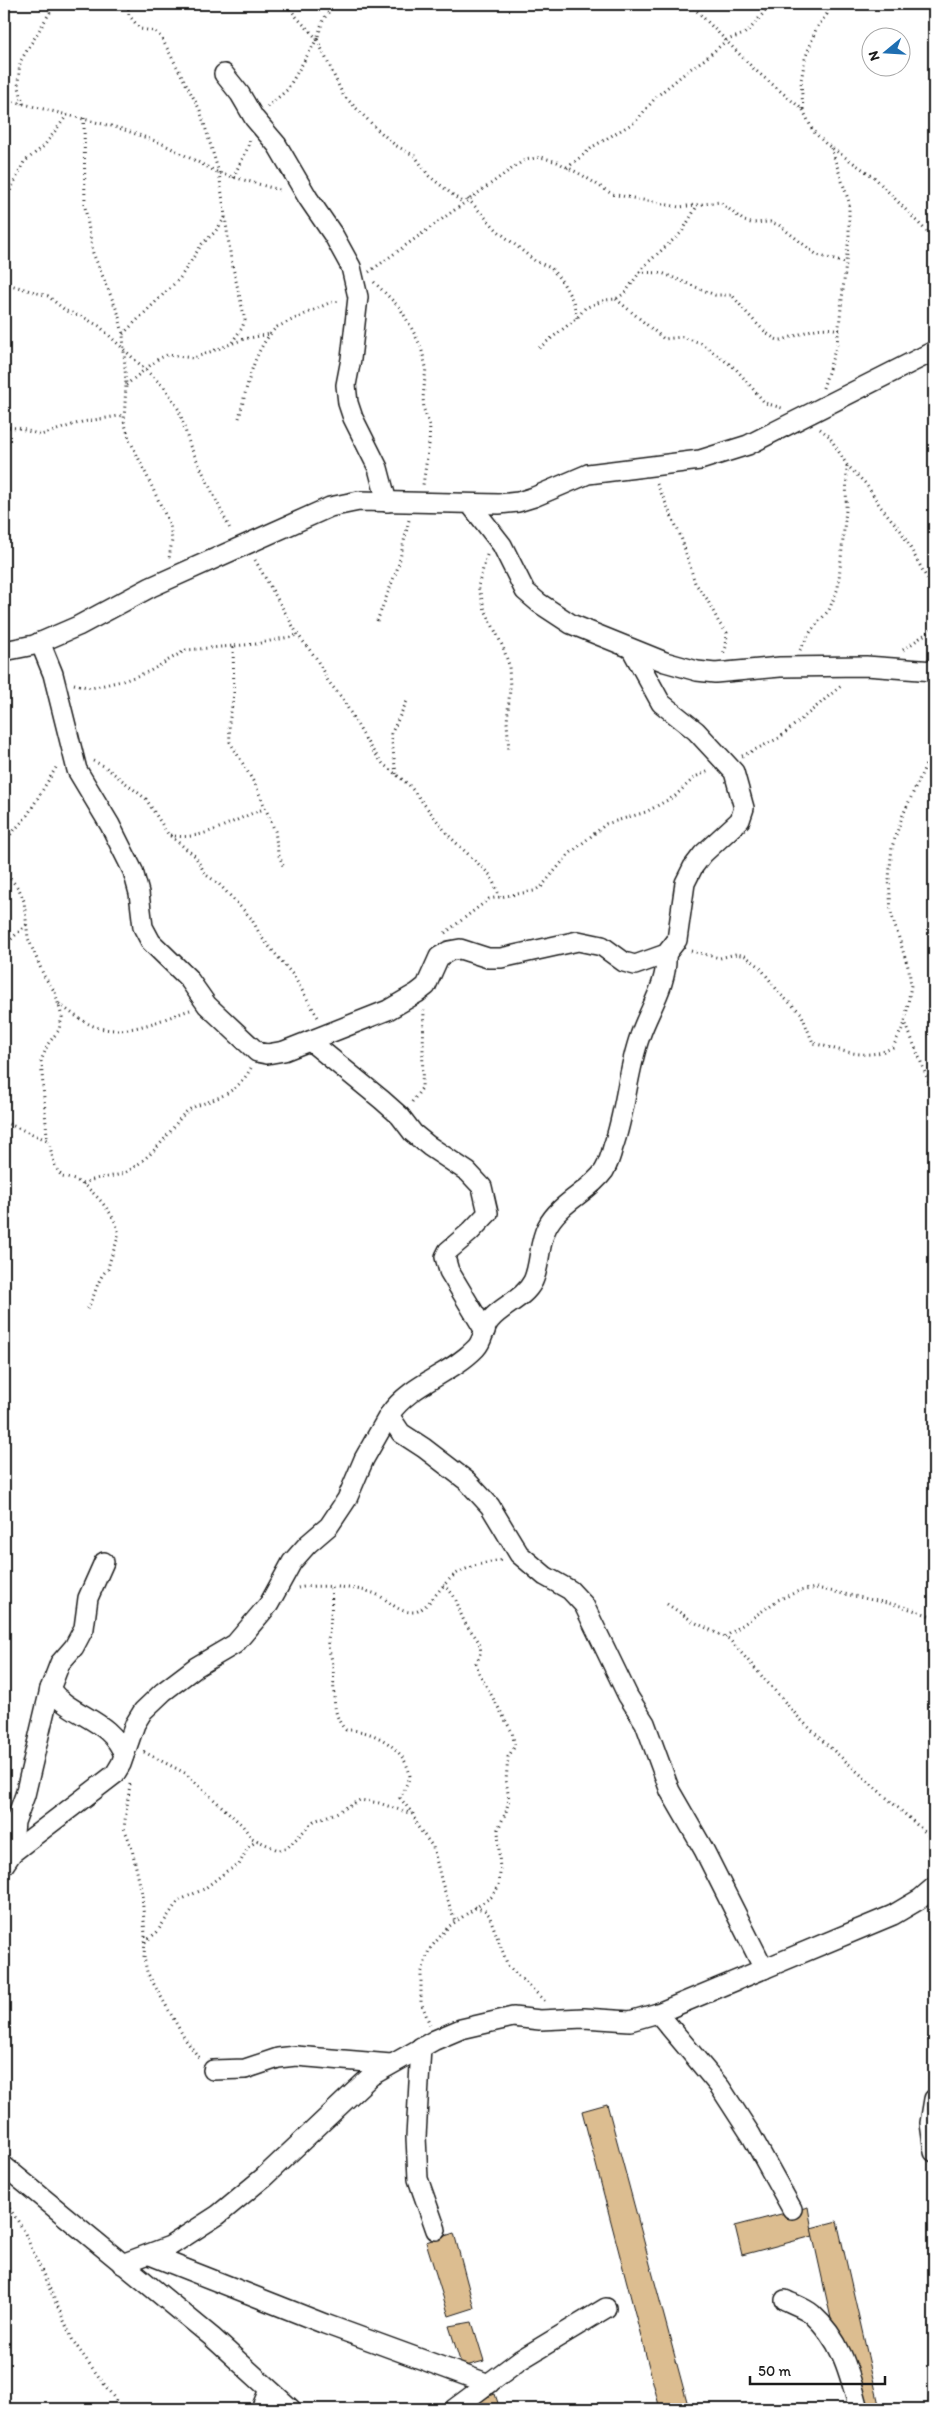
<svg xmlns="http://www.w3.org/2000/svg" width="938" height="2413" font-family="Itim,sans-serif">
<rect width="100%" height="100%" fill="#fff"/>
<filter id="ink" filterUnits="userSpaceOnUse"><feTurbulence type="fractalNoise" baseFrequency=".02" numOctaves="2"/><feDisplacementMap in="SourceGraphic" scale="10" xChannelSelector="R" yChannelSelector="G"/><feConvolveMatrix kernelMatrix="1 2 1 2 8 2 1 2 1" color-interpolation-filters="sRGB"/></filter>
<g filter="url(#ink)">
<g fill="#dcbd90" stroke="#1c1c1c">
<polygon points="607,2104 689,2409 660,2409 582,2111"/>
<polygon points="808,2207 813,2236 742,2255 735,2226"/>
<polygon points="837,2221 880,2409 851,2409 811,2228"/>
<polygon points="454,2233 474,2308 449,2316 426,2242"/>
<polygon points="472,2322 484,2361 462,2367 449,2326"/>
<polygon points="495,2394 500,2409 475,2409 473,2402"/>
</g>
<g fill="none" stroke-linecap="round" stroke-linejoin="round">
<defs>
<g id="minor">
<polyline points="224,74 240,94 254,118 277,145 308,198 334,236 351,267 358,297 351,359 346,385 348,403 353,418 378,468 387,502"/>
<polyline points="470,504 502,545 525,591 539,603 571,624 665,662 697,671 715,673 780,667 866,666 934,671"/>
<polyline points="40,642 53,674 77,770 110,825 133,871 139,893 143,927 151,942 188,978 207,1005 257,1052 267,1054 284,1051 388,1010 417,993 426,986 439,957 449,951 460,949 488,958 501,958 578,941 602,946 624,962 635,965 666,954 677,940 685,883 693,867 703,854 740,820 744,808 734,772 696,731 661,703 632,650"/>
<polyline points="4,651 34,645 78,626 151,587 330,507 359,501 499,504 518,502 534,497 588,474 700,460 748,445 934,351"/>
<path d="M 666,954 C 668,984 649,1009 640,1036 C 627,1072 626,1111 613,1147 C 611,1155 608,1164 604,1171 C 588,1193 560,1202 547,1227 C 538,1244 541,1264 533,1281 C 524,1299 503,1305 491,1319 C 483,1327 484,1340 476,1348 C 450,1375 411,1383 389,1415 L 401,1433 L 424,1448 L 467,1481 L 490,1506 L 519,1554 L 545,1576 L 570,1590 L 584,1605 L 628,1696 L 645,1723 L 670,1791 L 704,1850 L 764,1969"/>
<polyline points="310,1041 382,1100 400,1116 413,1133 429,1146 468,1172 482,1187 488,1213 470,1232 448,1251 445,1257 449,1271 485,1331"/>
<path d="M 104,1562 L 88,1598 L 84,1628 L 74,1647 L 60,1663 L 50,1689 C 71,1717 111,1719 124,1755"/>
<polyline points="12,1853 15,1822 25,1795 50,1689"/>
<polyline points="4,1865 12,1853 115,1774 121,1764 135,1724 143,1711 163,1692 196,1667 235,1644 269,1604 292,1562 308,1544 329,1526 347,1499 364,1459 389,1415"/>
<polyline points="658,2013 720,2087 751,2135 792,2209"/>
<polyline points="421,2047 416,2137 418,2179 436,2230"/>
<polyline points="213,2070 245,2069 278,2058 296,2056 391,2064"/>
<polyline points="934,2099 930,2123 934,2152"/>
<polyline points="4,2166 212,2337 291,2409"/>
<polyline points="150,2255 325,2324 489,2384"/>
<polyline points="122,2264 170,2246 218,2215 264,2177 371,2076 435,2040 461,2029 513,2017 540,2020 584,2018 630,2021 658,2013 893,1915 920,1899 934,1887"/>
<path d="M 785,2300 C 793,2304 805,2308 812,2314 C 842,2341 849,2372 859,2409"/>
<polyline points="261,2409 269,2390"/>
<polyline points="454,2409 520,2360 606,2308"/>
</g>
</defs>
<use href="#minor" stroke="#1c1c1c" stroke-width="22"/>
<g stroke="#1c1c1c" stroke-width="3" stroke-dasharray="1 4" stroke-linecap="butt">
<polyline points="128,4 129,15 140,29 154,31 161,37 200,110 219,173 231,259 245,320 242,328 230,345"/>
<polyline points="334,4 323,20 317,39 343,95 378,130 395,145 415,156 429,176 463,203"/>
<polyline points="690,4 754,69 803,110 813,131 826,144 874,177 934,239"/>
<polyline points="4,99 119,128 161,143 219,173 283,191"/>
<polyline points="23,104 18,83 20,62 55,4"/>
<path d="M 267,107 L 287,90 L 317,39 C 308,28 292,15 288,4"/>
<polyline points="803,109 801,81 805,59 816,29 827,14 828,4"/>
<polyline points="84,118 85,207 93,253 118,313 123,334 126,385 124,421 129,438 170,525 172,540 169,559"/>
<polyline points="567,168 594,146 635,122 657,96 690,69 705,59 727,40 744,34 751,28 771,4"/>
<path d="M 234,178 C 238,164 247,154 250,139"/>
<polyline points="468,199 498,231 535,261 551,268 563,283 573,301 577,318"/>
<polyline points="4,204 24,162 44,146 68,114"/>
<polyline points="369,272 514,167 525,160 541,157 557,162 582,175 612,194 679,207 720,202 744,221 751,223 770,222 779,225 817,255 845,263"/>
<path d="M 639,272 L 662,273 L 715,295 L 732,295 C 740,305 769,341 780,340 C 784,340 790,337 795,336 C 813,329 820,326 840,330"/>
<polyline points="374,282 400,308 411,327 421,347 426,367 423,398 424,410 430,426 429,444 423,485"/>
<polyline points="4,283 48,296 66,311 83,317 99,326 166,389 179,410 190,446 231,531"/>
<polyline points="616,299 664,339 682,337 701,343 736,369 765,403 782,408"/>
<polyline points="123,334 180,278 202,244 215,232 226,216"/>
<polyline points="539,348 577,318 585,308 605,300 616,299 625,293 644,266 682,232 697,206"/>
<polyline points="126,385 158,359 167,355 194,358 244,339 270,334"/>
<polyline points="823,388 837,344 849,236 849,202 831,148"/>
<path d="M 239,418 C 247,388 253,349 277,327 L 329,303 L 340,301"/>
<polyline points="4,427 18,428 41,435 82,422 125,415"/>
<polyline points="820,429 829,436 847,465 866,484 880,506 901,531 934,591"/>
<polyline points="657,484 681,537 695,583 707,599 719,623 727,633 726,647 723,654"/>
<polyline points="487,555 478,586 485,610 503,647 509,665 510,689 507,722 509,751"/>
<polyline points="255,560 298,635 316,658 328,681 342,698 370,747 383,764 409,785 449,836 490,875 500,897"/>
<polyline points="377,621 398,567 409,520"/>
<polyline points="233,647 234,694 229,723 230,742 256,786 275,831 278,853 284,868"/>
<polyline points="800,650 811,631 829,610 838,588 846,510 847,466"/>
<polyline points="903,650 934,628"/>
<polyline points="74,684 91,688 126,680 150,671 186,650 256,644 298,635"/>
<polyline points="934,747 902,817 892,847 889,878 891,913 909,970 911,985 905,1022 934,1095"/>
<polyline points="742,756 779,738 842,685"/>
<polyline points="93,761 104,766 146,799 168,834 195,856 206,875 218,883 251,918 262,938 293,975 319,1019"/>
<polyline points="396,774 391,734 408,699"/>
<path d="M 170,835 C 202,843 235,818 264,809"/>
<polyline points="4,842 27,816 57,766"/>
<path d="M 4,871 L 19,889 L 24,901 L 28,938 L 44,976 L 55,992 L 62,1017 L 59,1030 L 48,1044 L 41,1061 L 47,1136 L 55,1166 L 62,1177 C 67,1178 73,1179 77,1181 C 91,1187 121,1220 118,1236 C 116,1247 110,1257 108,1269 C 96,1279 96,1296 87,1309"/>
<polyline points="445,933 489,899 534,891 542,886 568,855 606,824 646,812 675,796 695,777 709,771"/>
<polyline points="4,946 27,924"/>
<path d="M 691,951 L 720,958 L 736,954 L 745,956 L 759,966 L 781,995 L 801,1013 L 813,1043 C 841,1050 867,1062 893,1047 L 905,1023"/>
<path d="M 59,1004 C 69,1011 80,1020 91,1025 C 123,1039 159,1020 190,1010"/>
<polyline points="412,1102 422,1088 424,1010"/>
<polyline points="4,1122 49,1141"/>
<path d="M 83,1184 C 98,1175 112,1179 126,1172 C 142,1163 159,1147 169,1133 C 176,1125 180,1116 189,1110 C 196,1105 203,1104 210,1101 C 229,1094 241,1086 251,1068"/>
<path d="M 298,1588 C 314,1584 357,1587 373,1593 C 388,1598 396,1613 414,1612 C 427,1611 442,1583 456,1574 C 469,1566 488,1562 503,1560"/>
<path d="M 331,1588 C 333,1607 330,1622 328,1641 C 327,1650 333,1658 333,1667 C 335,1687 330,1715 346,1730 C 373,1729 407,1749 410,1777 L 400,1798 L 413,1814 L 418,1827 L 433,1847 L 442,1883 L 455,1922"/>
<polyline points="667,1604 694,1622 729,1639 799,1718 824,1742 934,1840"/>
<polyline points="725,1637 778,1600 799,1591 816,1588 901,1606 934,1617"/>
<polyline points="144,1752 185,1773 242,1825 252,1838 278,1850 286,1849 314,1821 336,1813 360,1800 379,1803 412,1814"/>
<polyline points="130,1784 124,1828 131,1845 142,1894 145,1935 144,1957 147,1972 185,2039 200,2059"/>
<polyline points="475,1907 485,1911 489,1915 508,1966 546,2002"/>
<polyline points="145,1942 157,1932 178,1901 204,1889 227,1871 239,1865 248,1847 257,1841"/>
<path d="M 430,2025 L 421,2002 L 421,1974 L 429,1950 L 448,1927 L 491,1897 L 499,1886 L 500,1873 L 498,1829 L 506,1812 L 509,1799 L 506,1781 L 508,1757 L 515,1746 L 512,1732 L 479,1673 L 476,1663 C 488,1643 473,1637 464,1621 C 456,1605 459,1596 442,1585"/>
<polyline points="4,2200 23,2229 73,2341 122,2409"/>
</g>
<use href="#minor" stroke="#fff" stroke-width="19"/>
</g>
</g>
<rect width="938" height="2413" fill="none" stroke="#fff" stroke-width="20"/>
<rect x="10" y="10" width="918" height="2393" fill="none" stroke="#1c1c1c" stroke-width="2" filter="url(#ink)"/>
<g transform="translate(886 52) rotate(252)"><circle r="24" fill="#ffffff" stroke="#a4a4a4"/>
<path d="M0-4L9 19L0 12L-9 19Z" fill="#1f6fb2"/>
<text y="-8" font-size="14" font-weight="bold" text-anchor="middle" fill="#1c1c1c">N</text>
</g>
<path d="M750 2376v8h135v-8" fill="none" stroke="#1c1c1c" stroke-width="2.5"/>
<text x="758" y="2376" font-size="15" fill="#1c1c1c" stroke="#ffffff" stroke-width="4" paint-order="stroke">50 m</text>
</svg>
